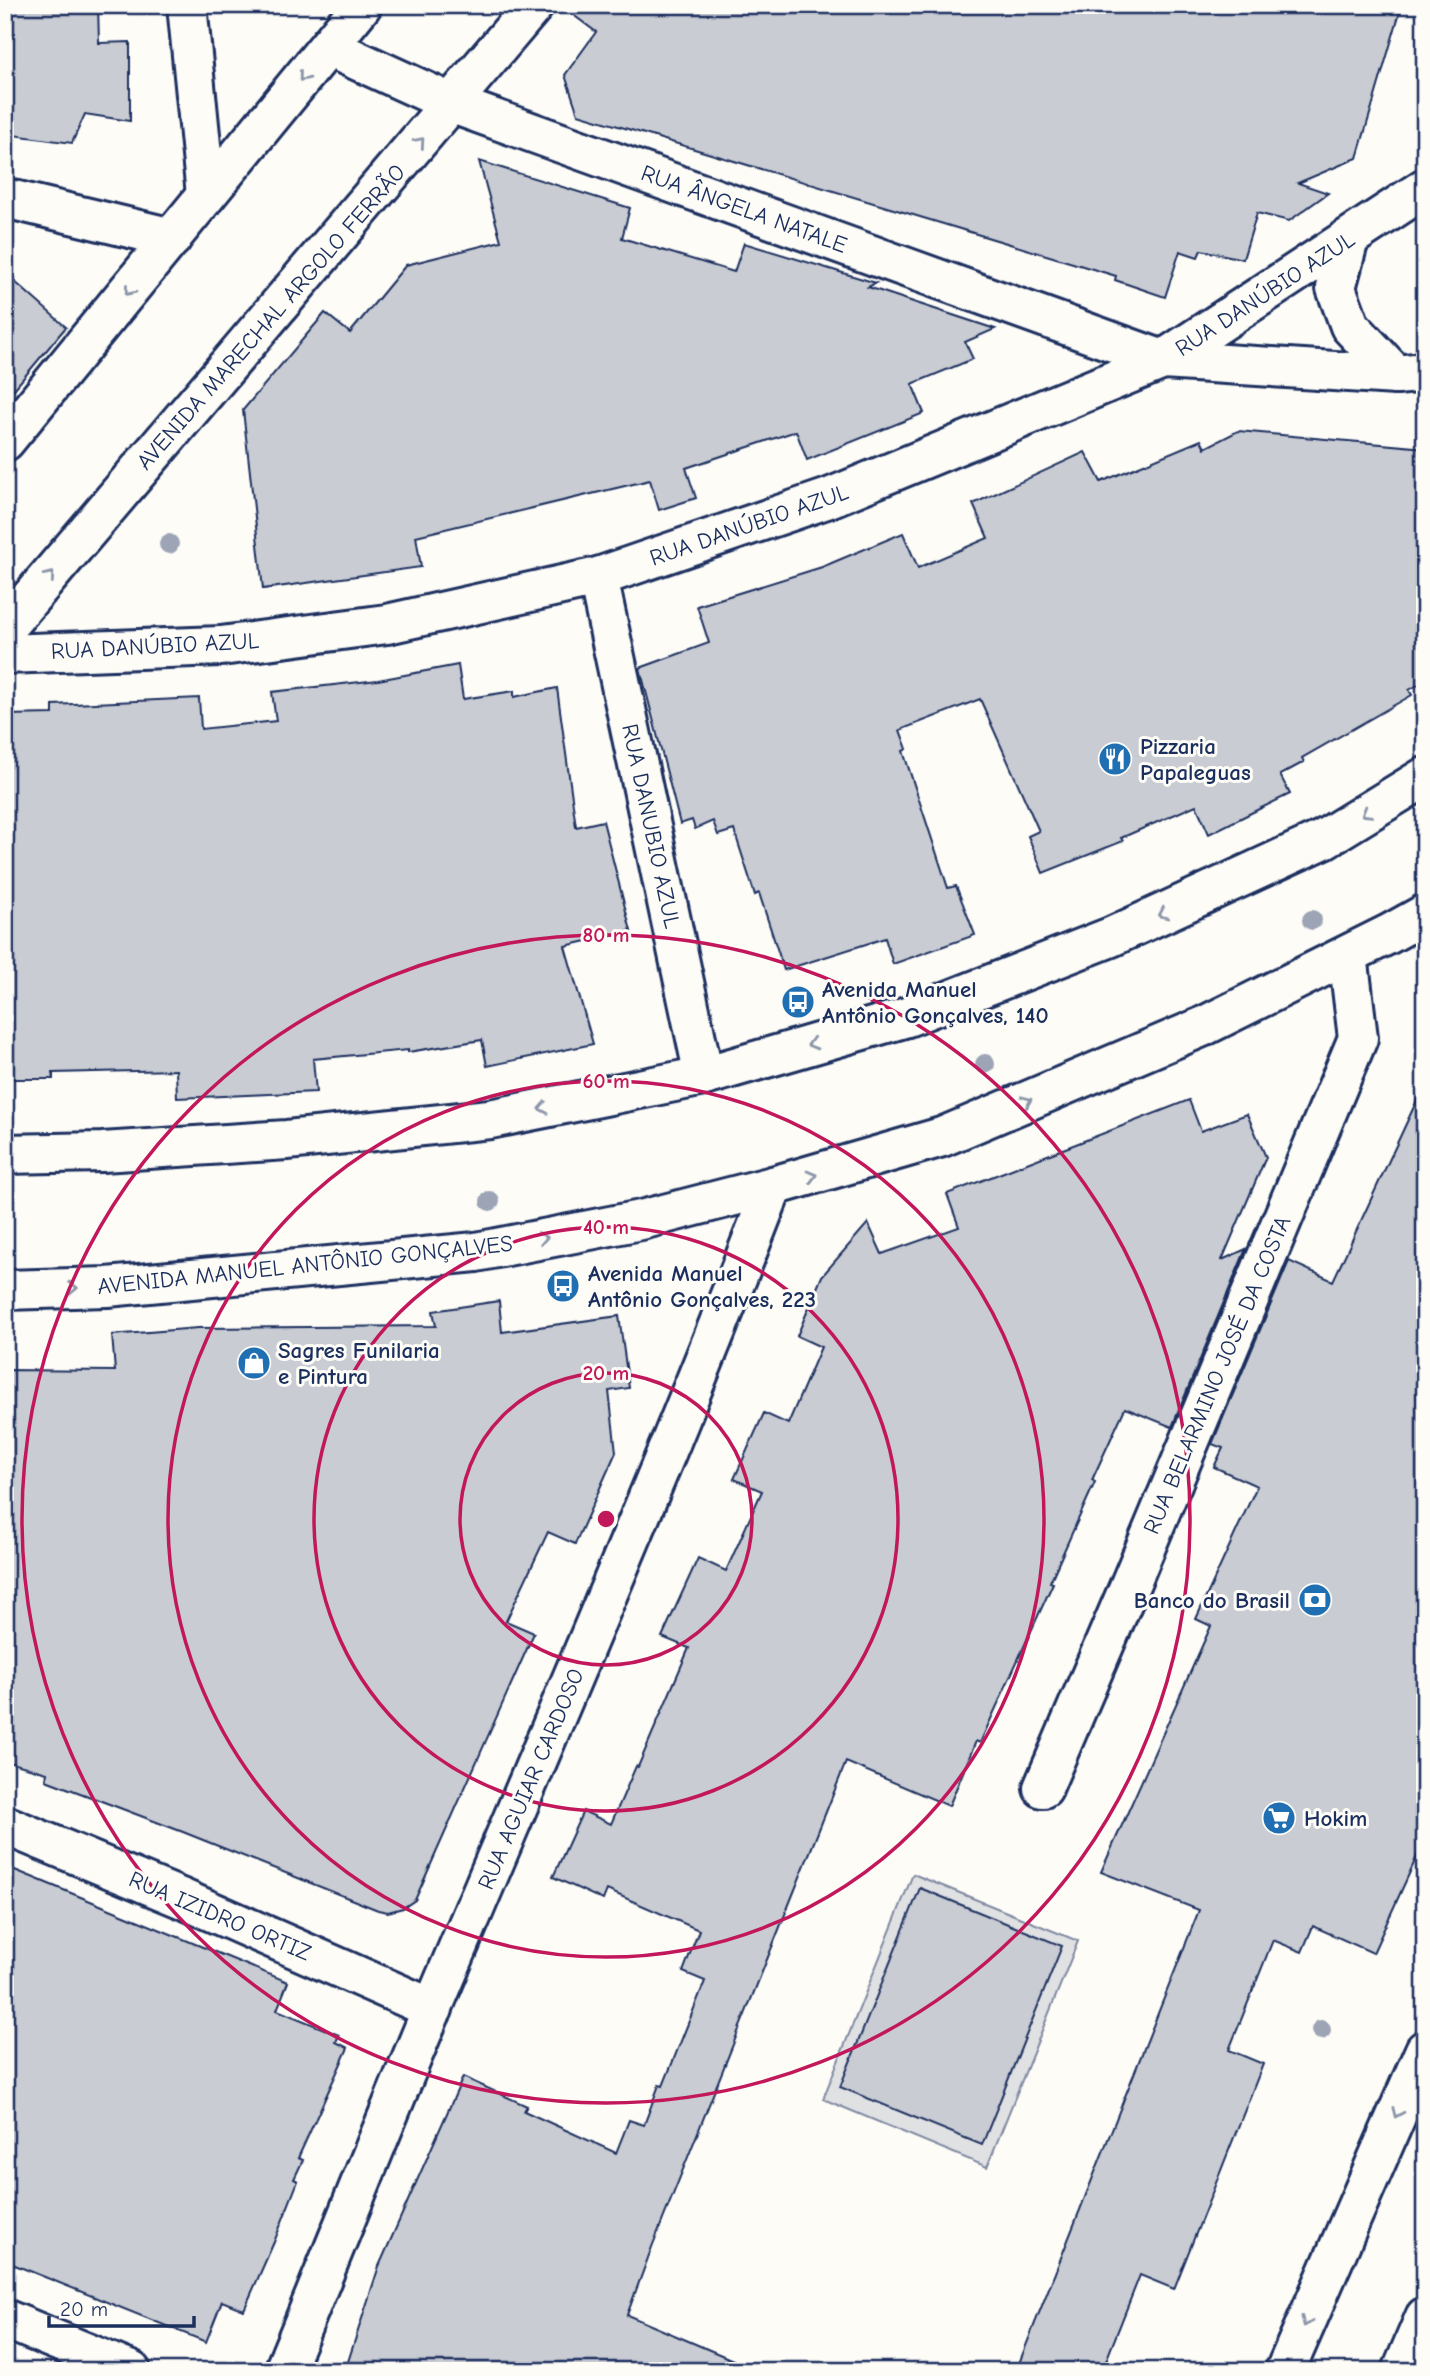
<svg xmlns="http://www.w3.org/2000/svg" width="1430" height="2376" font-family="'Comic Neue',sans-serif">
<rect width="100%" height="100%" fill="#fdfcf7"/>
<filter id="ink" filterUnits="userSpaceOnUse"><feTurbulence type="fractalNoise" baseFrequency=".0143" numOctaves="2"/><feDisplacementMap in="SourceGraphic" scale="14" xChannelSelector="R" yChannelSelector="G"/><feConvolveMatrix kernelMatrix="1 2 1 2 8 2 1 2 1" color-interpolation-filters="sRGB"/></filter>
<g filter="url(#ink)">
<polygon fill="#e0e1e3" stroke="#7e88a0" stroke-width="2" points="913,1874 1078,1941 987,2167 823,2099"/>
<g fill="#c9ccd3" stroke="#1b2f5e" stroke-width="2">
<polygon points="5,5 98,5 99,43 130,42 130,121 85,114 72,143 5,134"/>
<polygon points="560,5 1402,5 1357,158 1298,183 1328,193 1289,221 1257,213 1243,259 1201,250 1198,257 1180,251 1165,297 1115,280 1116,276 578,114 565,75 596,32"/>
<polygon points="479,161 630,208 622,238 734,272 744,243 876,283 868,287 995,329 965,342 973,359 912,384 924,413 807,460 796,431 686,468 696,498 659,510 650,480 416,536 421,567 263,589 243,410 325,313 350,333 406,265 501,241"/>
<polygon points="5,273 66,327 5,400"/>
<polygon points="1238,431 1425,448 1425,681 1409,690 1412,695 1302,758 1304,762 1280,775 1290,794 1251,813 1209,834 1196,805 1121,838 1123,841 1043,873 1028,836 1039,831 980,699 900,730 907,749 903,751 948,888 956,886 975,935 893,964 885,938 784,970 759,893 755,895 734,830 718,835 713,821 695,829 692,820 680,824 640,668 709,643 697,606 822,567 903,533 918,568 988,538 973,504 1085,452 1101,482 1201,440 1205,448"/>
<polygon points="458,665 463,699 514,691 514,697 557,688 576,827 603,821 631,931 565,946 593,1044 487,1066 482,1040 408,1052 408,1050 313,1059 316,1092 177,1098 176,1070 53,1073 53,1079 5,1079 6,715 53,714 53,705 199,698 201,729 276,721 272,692 378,680"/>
<polygon points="1425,1083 1425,1839 1373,1953 1313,1926 1302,1952 1273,1940 1229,2050 1263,2064 1174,2289 1140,2275 1102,2371 1016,2371 1199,1910 1101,1872 1211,1626 1196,1619 1257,1486 1214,1467 1223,1448 1212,1444 1289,1261 1333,1281"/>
<polygon points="1189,1100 1201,1131 1247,1114 1266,1157 1222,1260 1246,1249 1172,1427 1125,1408 1092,1480 1095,1482 1050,1582 1053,1583 980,1743 976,1741 949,1806 846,1762 652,2247 627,2315 759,2371 345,2371 379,2266 463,2077 527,2106 524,2111 616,2153 629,2120 644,2125 659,2085 663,2086 705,1981 683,1972 699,1930 607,1890 603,1900 553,1877 583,1811 611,1824 636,1766 638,1767 689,1648 662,1637 698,1558 726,1571 762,1491 734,1479 764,1413 788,1424 821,1347 797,1336 822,1276 868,1223 882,1254 959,1227 947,1194"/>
<polygon points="499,1301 502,1332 619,1316 629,1388 609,1391 616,1452 575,1544 548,1532 506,1621 534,1633 415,1900 403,1908 388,1912 378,1910 183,1832 46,1780 47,1773 5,1761 5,1370 115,1371 112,1335 198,1328 436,1326 433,1311"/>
<polygon points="5,1866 288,1982 277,2010 339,2035 336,2042 348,2048 298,2158 303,2160 294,2179 298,2181 274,2242 244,2310 222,2301 206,2342 5,2261"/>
<polygon points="920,1888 1062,1946 982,2145 840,2087"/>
</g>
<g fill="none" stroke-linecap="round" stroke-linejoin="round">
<defs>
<g id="street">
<polyline points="187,5 206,195"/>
<polyline points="328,47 453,104 1163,360 1396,375 1425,372"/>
<polyline points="5,198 172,238"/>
<polyline points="1349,239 1336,288 1350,326 1396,375"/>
<polyline points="5,441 362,5"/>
<polyline points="598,577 704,1076"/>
<polyline points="5,628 534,5"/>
<polyline points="5,654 221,646 387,624 598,577 829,498 1163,360 1425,188"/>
<polyline points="1043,1788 1129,1587 1358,1038 1348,955"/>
<polyline points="5,1825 183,1899 433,2009"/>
<polyline points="5,2319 131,2371"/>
<path d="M 284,2371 C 334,2250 382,2128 433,2007 C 548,1734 666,1463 773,1186"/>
</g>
<g id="secondary">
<polyline points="5,1154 102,1152 287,1140 490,1119 704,1076 907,1017 1111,937 1324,839 1425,777"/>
<polyline points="5,1290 107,1287 476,1252 641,1220 773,1186 942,1137 1202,1027 1389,934 1425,914"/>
<polyline points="1285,2371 1425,2050"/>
<polyline points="1402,2371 1425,2317"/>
</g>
</defs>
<use href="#street" stroke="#1b2f5e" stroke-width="44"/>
<use href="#secondary" stroke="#1b2f5e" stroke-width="44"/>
<use href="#street" stroke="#fdfcf7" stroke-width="38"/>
<use href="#secondary" stroke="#fdfcf7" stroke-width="38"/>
</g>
<g fill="#9ca4b5">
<circle cx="169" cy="544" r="10"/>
<circle cx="1312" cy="920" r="10"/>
<circle cx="985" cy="1064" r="10"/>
<circle cx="490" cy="1201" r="10"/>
<circle cx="1321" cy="2030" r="10"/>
</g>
<defs><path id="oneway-chevron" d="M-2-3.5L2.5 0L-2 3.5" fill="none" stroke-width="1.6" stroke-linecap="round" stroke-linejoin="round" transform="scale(1.75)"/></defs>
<g stroke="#8c96aa">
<use href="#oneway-chevron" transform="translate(303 77) rotate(129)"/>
<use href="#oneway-chevron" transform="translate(420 142) rotate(-49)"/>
<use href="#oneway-chevron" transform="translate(129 291) rotate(129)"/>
<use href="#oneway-chevron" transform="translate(50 576) rotate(-49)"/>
<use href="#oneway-chevron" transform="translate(1366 813) rotate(149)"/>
<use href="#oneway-chevron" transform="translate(1163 914) rotate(155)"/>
<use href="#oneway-chevron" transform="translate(812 1044) rotate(164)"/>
<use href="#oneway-chevron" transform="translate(1027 1101) rotate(-23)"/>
<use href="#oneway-chevron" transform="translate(543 1108) rotate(169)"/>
<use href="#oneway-chevron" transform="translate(812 1176) rotate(-15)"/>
<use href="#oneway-chevron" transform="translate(543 1238) rotate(-11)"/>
<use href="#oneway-chevron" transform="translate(73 1288) rotate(-2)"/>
<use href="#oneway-chevron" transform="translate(1397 2113) rotate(114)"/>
<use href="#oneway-chevron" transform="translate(1306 2322) rotate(114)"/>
</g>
</g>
<g fill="none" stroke="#c2185b" stroke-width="3.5">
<circle cx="606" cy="1519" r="146"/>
<circle cx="606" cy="1519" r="292"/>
<circle cx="606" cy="1519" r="438"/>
<circle cx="606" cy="1519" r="584"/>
</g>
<defs>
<symbol id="restaurant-disc" viewBox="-11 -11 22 22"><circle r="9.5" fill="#1f6fb2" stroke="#fdfcf7"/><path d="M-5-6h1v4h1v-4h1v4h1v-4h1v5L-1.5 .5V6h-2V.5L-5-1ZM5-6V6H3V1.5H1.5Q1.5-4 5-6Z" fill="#fff"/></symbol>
<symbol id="bus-disc" viewBox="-11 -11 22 22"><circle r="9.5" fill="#1f6fb2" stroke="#fdfcf7"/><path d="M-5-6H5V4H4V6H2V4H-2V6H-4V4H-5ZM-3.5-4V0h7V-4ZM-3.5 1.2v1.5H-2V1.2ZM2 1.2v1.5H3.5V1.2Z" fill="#fff"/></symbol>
<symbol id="shop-disc" viewBox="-11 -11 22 22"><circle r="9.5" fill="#1f6fb2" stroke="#fdfcf7"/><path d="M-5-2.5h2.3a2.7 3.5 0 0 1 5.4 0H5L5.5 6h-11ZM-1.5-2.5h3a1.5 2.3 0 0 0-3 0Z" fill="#fff"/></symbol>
<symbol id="bank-disc" viewBox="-11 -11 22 22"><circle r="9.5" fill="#1f6fb2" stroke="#fdfcf7"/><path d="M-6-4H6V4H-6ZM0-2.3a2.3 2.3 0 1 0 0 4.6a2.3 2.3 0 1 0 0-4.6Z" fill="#fff"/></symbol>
<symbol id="supermarket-disc" viewBox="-11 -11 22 22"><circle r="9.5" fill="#1f6fb2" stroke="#fdfcf7"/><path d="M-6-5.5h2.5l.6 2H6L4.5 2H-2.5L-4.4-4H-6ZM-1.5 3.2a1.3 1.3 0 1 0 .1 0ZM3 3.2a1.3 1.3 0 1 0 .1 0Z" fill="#fff"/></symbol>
</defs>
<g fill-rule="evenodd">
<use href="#restaurant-disc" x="1096" y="740" width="38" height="38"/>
<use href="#bus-disc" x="779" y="983" width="38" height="38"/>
<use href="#bus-disc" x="544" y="1267" width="38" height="38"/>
<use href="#shop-disc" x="235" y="1344" width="38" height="38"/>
<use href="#bank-disc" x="1296" y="1581" width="38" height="38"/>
<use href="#supermarket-disc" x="1260" y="1799" width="38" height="38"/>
</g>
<g text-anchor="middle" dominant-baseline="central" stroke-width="6" stroke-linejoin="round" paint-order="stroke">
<g font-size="23" fill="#1b2f5e" stroke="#fdfcf7">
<text transform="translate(744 209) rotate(20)">RUA ÂNGELA NATALE</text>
<text transform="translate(1265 294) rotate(-33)">RUA DANÚBIO AZUL</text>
<text transform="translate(271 317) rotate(-49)">AVENIDA MARECHAL ARGOLO FERRÃO</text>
<text transform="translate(749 525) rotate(-19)">RUA DANÚBIO AZUL</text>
<text transform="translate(155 646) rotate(-3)">RUA DANÚBIO AZUL</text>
<text transform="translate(651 826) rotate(78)">RUA DANUBIO AZUL</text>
<text transform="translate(305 1265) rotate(-6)">AVENIDA MANUEL ANTÔNIO GONÇALVES</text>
<text transform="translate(1217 1375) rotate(-67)">RUA BELARMINO JOSÉ DA COSTA</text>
<text transform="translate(531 1779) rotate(-67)">RUA AGUIAR CARDOSO</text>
<text transform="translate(220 1916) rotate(23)">RUA IZIDRO ORTIZ</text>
</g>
<g font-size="23" font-weight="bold" fill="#1b2f5e" stroke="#fdfcf7" text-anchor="start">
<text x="1140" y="746">Pizzaria<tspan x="1140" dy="26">Papaleguas</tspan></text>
<text x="822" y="989">Avenida Manuel<tspan x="822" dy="26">Antônio Gonçalves, 140</tspan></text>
<text x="588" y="1273">Avenida Manuel<tspan x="588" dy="26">Antônio Gonçalves, 223</tspan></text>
<text x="278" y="1350">Sagres Funilaria<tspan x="278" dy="26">e Pintura</tspan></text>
<text x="1290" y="1600" text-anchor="end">Banco do Brasil</text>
<text x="1304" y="1818">Hokim</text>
</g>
</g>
<circle cx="606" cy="1519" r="10" fill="#c2185b" stroke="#fdfcf7" stroke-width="3.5"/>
<g font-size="21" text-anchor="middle" font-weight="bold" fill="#c2185b" stroke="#fdfcf7" stroke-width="6" stroke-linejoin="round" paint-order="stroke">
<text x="606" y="942">80 m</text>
<text x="606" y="1088">60 m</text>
<text x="606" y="1234">40 m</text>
<text x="606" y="1380">20 m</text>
</g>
<rect width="1430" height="2376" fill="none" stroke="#fdfcf7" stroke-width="28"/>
<rect x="14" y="14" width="1402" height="2348" fill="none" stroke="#1b2f5e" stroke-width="2.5" filter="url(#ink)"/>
<path d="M49 2316v10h145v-10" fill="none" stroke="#1b2f5e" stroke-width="3.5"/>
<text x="60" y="2316" font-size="21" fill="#1b2f5e" stroke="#fdfcf7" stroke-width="5" paint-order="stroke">20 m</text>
</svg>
